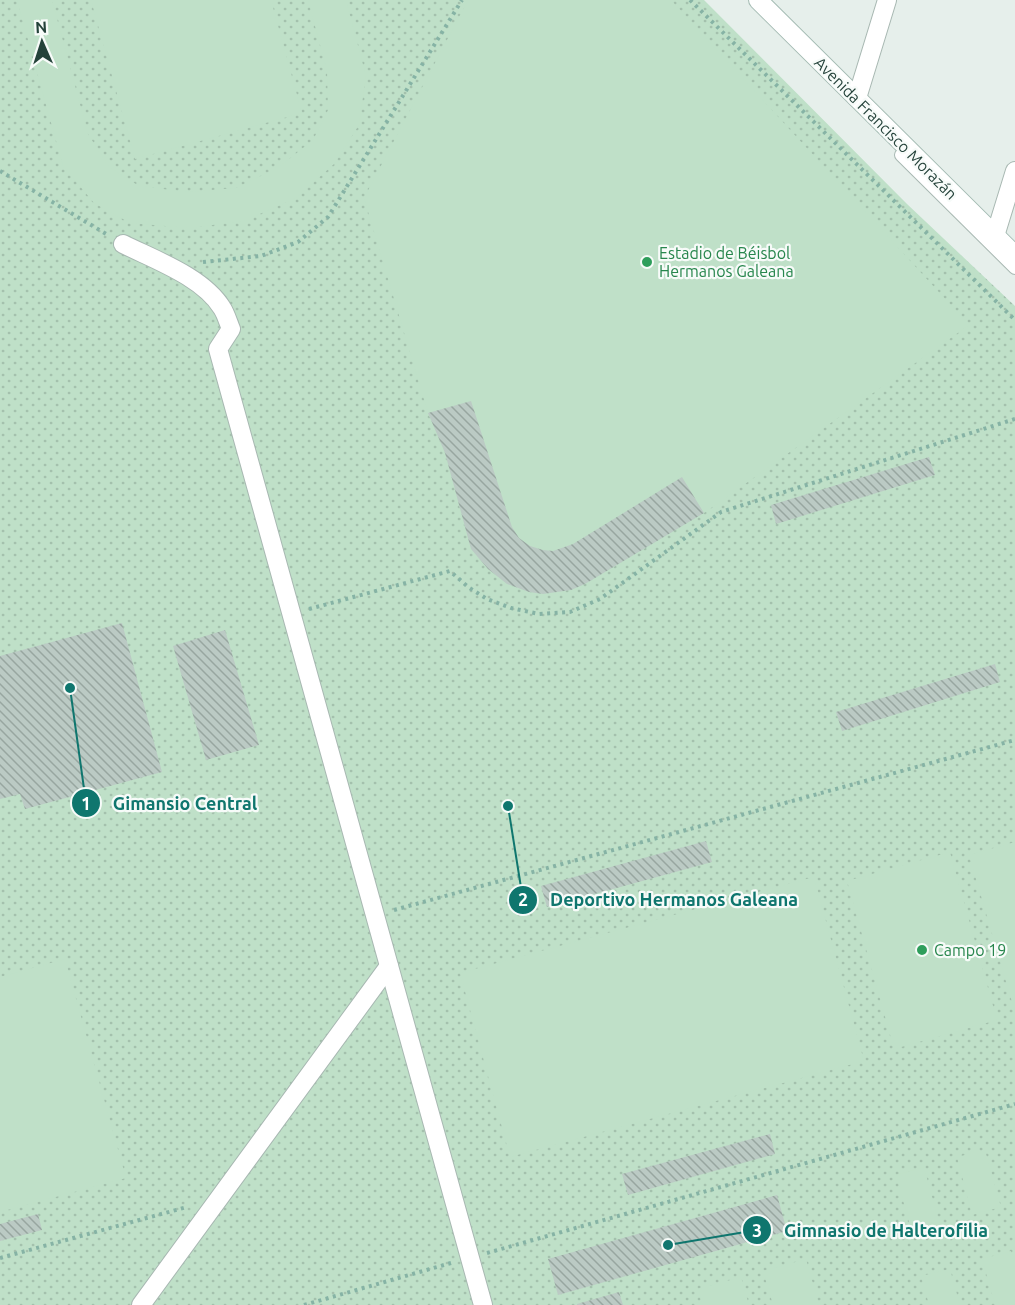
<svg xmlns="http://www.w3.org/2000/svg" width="1015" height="1305" font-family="Ubuntu,sans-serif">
<defs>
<pattern id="park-dots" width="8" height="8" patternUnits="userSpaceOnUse" patternTransform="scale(1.5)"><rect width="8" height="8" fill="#bfe0c8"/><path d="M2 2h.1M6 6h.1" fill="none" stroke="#a4c1ad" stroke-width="1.8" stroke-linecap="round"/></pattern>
<pattern id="building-back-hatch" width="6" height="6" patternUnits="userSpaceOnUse" patternTransform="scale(1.5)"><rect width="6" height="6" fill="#bbcac4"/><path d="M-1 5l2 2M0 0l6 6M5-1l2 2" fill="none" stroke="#98a6a0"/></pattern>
</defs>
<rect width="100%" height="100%" fill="#e6efeb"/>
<polygon fill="url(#park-dots)" points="0,0 704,0 907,204 1015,306 1015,1305 0,1305"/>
<g fill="#bfe0c8">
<polygon points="17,0 52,0 88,134 109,167 139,186 187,192 236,188 279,167 313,140 328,110 327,71 308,0 346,0 366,76 359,125 334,164 296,198 244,221 189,228 130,223 94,203 63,166"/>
<polygon points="91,0 271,0 302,113 135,159"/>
<polygon points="468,0 671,0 969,325 704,513 585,584 556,593 529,592 507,584 488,569 471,549 445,453 428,413 364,198"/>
<polygon points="1015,842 1015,1009 1014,1009 969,855"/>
<polygon points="950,852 997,1020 894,1049 847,881"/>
<polygon points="814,877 864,1061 510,1157 460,973"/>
<polygon points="65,959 126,1178 0,1212 0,977"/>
<polygon points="985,1150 1001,1207 972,1215 957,1157"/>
<polygon points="924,1167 940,1226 912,1233 896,1175"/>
<polygon points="1011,1251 1015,1267 1015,1305 995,1305 982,1259"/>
<polygon points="806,1259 819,1305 773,1305 763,1271"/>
<polygon points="950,1269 960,1305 929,1305 921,1276"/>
<polygon points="741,1277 749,1305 702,1305 698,1289"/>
</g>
<g fill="url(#building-back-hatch)">
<polygon points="471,401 512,527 519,538 530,546 543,550 553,551 573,544 682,477 704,513 585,584 571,590 543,594 529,592 507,584 488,569 471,549 445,453 428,413"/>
<polygon points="929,457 935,475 776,524 771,505"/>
<polygon points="122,623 162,772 25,809 20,794 0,799 0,656"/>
<polygon points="225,630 259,745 206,760 173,646"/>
<polygon points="995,664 1000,682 842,731 836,712"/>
<polygon points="706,841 712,862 547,907 541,886"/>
<polygon points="770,1134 775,1154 628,1195 622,1174"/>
<polygon points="777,1195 787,1231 558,1295 548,1259"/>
<polygon points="38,1214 42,1230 0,1241 0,1224"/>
<polygon points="619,1292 623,1305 577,1305 577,1304"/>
</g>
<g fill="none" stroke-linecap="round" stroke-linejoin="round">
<defs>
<polyline id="lane" points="901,155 1015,268"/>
<g id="street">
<polyline points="857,98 887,0"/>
<polyline points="995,236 1015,171"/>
<path d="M 123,244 C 155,260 203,277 222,308 C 226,314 228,322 231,329 L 218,349 L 483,1305"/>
<polyline points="141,1305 389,966"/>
</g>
<polyline id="secondary" points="758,0 1015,255"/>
</defs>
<use href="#lane" stroke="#a8b8b2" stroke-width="14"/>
<use href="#street" stroke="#a8b8b2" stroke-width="20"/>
<use href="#secondary" stroke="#a4bbb3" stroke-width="20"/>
<g stroke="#86b3a5" stroke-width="4" stroke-dasharray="3 4.5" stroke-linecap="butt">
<polyline points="690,0 1015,320"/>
<polyline points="0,171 108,235"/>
<polyline points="203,262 261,256 298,242 328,217 462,0"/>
<polyline points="309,609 450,571 468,587 487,599 511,608 539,614 570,612 600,599 721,512 1015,419"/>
<polyline points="394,910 1015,740"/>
<polyline points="487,1253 1015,1104"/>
<polyline points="0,1258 187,1207"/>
<polyline points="304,1305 451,1263"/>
</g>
<use href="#lane" stroke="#fff" stroke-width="12"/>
<use href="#street" stroke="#fff" stroke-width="18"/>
<use href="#secondary" stroke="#fff" stroke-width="18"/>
</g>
<g fill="#2e9e5b" stroke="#f7fbf9" stroke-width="2">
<circle cx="647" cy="262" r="6"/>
<circle cx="922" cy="950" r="6"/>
</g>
<g text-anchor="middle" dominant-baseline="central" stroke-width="4.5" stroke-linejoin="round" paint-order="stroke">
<g font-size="16" fill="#24423a" stroke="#f7fbf9">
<text transform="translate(886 128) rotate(45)">Avenida Francisco Morazán</text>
</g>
<g font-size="16" fill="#27864d" stroke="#f7fbf9" text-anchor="start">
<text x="659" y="253">Estadio de Béisbol<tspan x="659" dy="18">Hermanos Galeana</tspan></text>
<text x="934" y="950">Campo 19</text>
</g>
</g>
<path fill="none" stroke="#0f766e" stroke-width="2" d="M70 688L86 803M508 806L523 900M668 1245L757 1230"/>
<g fill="#0f766e" stroke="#f7fbf9" stroke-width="2">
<circle cx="70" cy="688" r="6"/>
<circle cx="508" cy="806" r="6"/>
<circle cx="668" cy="1245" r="6"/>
<circle cx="86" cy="803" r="15"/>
<circle cx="523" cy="900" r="15"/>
<circle cx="757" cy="1230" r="15"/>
</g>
<g font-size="18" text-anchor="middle" font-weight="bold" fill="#fff">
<text x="86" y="810">1</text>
<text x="523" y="906">2</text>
<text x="757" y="1237">3</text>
</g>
<g font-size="18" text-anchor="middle" font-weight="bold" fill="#0f766e" stroke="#f7fbf9" stroke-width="4.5" stroke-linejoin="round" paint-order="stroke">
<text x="185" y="810">Gimansio Central</text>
<text x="674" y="906">Deportivo Hermanos Galeana</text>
<text x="886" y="1237">Gimnasio de Halterofilia</text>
</g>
<g transform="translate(42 42) rotate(357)" stroke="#f7fbf9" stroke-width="4.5" paint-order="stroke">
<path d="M0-4.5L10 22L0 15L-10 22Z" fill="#24423a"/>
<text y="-9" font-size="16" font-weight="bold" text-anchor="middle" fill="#24423a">N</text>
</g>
</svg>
